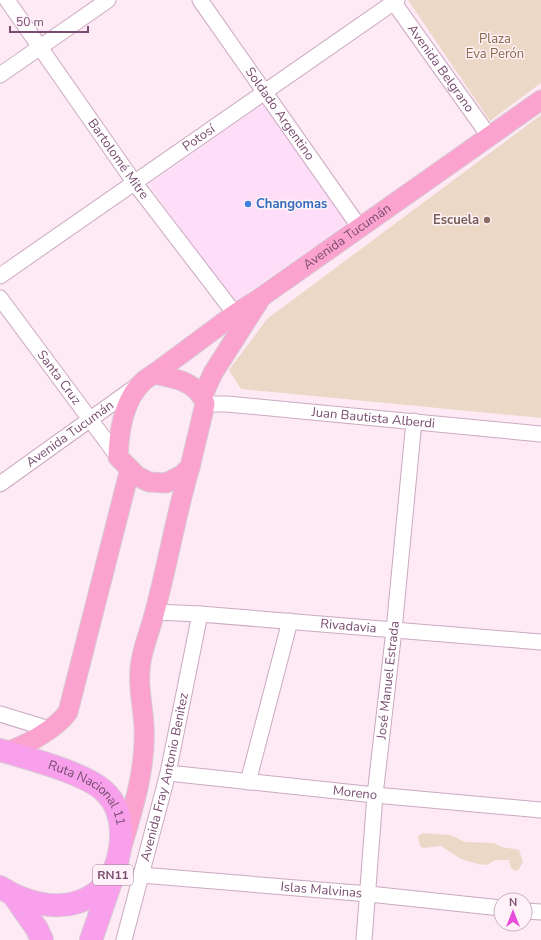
<svg xmlns="http://www.w3.org/2000/svg" width="541" height="940" font-family="'Nunito Sans',sans-serif">
<rect width="100%" height="100%" fill="#fdeaf4"/>
<polygon fill="#fdddf8" points="263,104 347,223 233,303 149,184"/>
<g fill="#ecd8c7">
<polygon points="408,0 541,0 541,83 490,121"/>
<polygon points="541,115 541,418 241,389 229,370 267,319"/>
<polygon points="423,833 450,835 465,842 494,843 502,847 519,850 523,862 519,869 515,871 511,868 509,860 495,860 487,865 478,864 461,859 441,846 423,848 420,846 418,836"/>
</g>
<g fill="none" stroke-linecap="round" stroke-linejoin="round">
<defs>
<g id="minor">
<path id="s1" d="M 7,0 L 134,182 L 235,314"/>
<path id="s2" d="M 200,0 L 360,228"/>
<path id="s3" d="M 392,0 L 489,136"/>
<polyline points="0,75 108,0"/>
<path id="s4" d="M 0,276 L 397,0"/>
<path id="s5" d="M 0,298 L 118,457"/>
<path id="s6" d="M 205,404 L 227,404 L 541,434"/>
<path id="s7" d="M 0,484 L 138,385"/>
<path id="s8" d="M 155,612 L 200,614 L 541,642"/>
<polyline points="0,714 49,729"/>
<path id="s9" d="M 168,773 L 375,795 L 541,810"/>
<polyline points="248,782 290,621"/>
<path id="s10" d="M 141,875 L 369,894 L 501,908"/>
<polyline points="525,911 541,912"/>
<path id="s11" d="M 124,940 L 168,773 L 200,614"/>
<path id="s12" d="M 364,940 L 375,795 L 394,630 L 414,421"/>
</g>
<g id="major">
<path id="s13" d="M 154,374 L 235,314 L 260,298 L 541,100"/>
<path d="M 154,374 C 175,378 198,382 205,404 L 190,467 L 182,475 L 166,483 L 149,482 L 137,476 L 118,457 C 119,426 125,389 154,374 Z"/>
<polyline points="203,395 213,373 259,301"/>
<path d="M 5,752 C 24,747 57,728 68,712 L 130,469"/>
<path d="M 123,843 C 134,806 146,767 144,727 C 143,705 137,684 141,661 C 144,644 151,628 155,611 C 168,563 176,514 190,467"/>
</g>
<g id="highway">
<path id="s14" d="M 0,750 C 27,758 85,773 104,791 C 118,804 122,822 121,840 C 116,910 51,920 0,887"/>
<polyline points="14,896 37,929 42,940"/>
<polyline points="91,940 112,879"/>
</g>
</defs>
<use href="#minor" stroke="#cca9c1" stroke-width="17"/>
<use href="#major" stroke="#d7c9d4" stroke-width="21"/>
<use href="#highway" stroke="#d7c9d4" stroke-width="24"/>
<use href="#minor" stroke="#fff" stroke-width="15"/>
<use href="#major" stroke="#fca2cf" stroke-width="19"/>
<use href="#highway" stroke="#f8a0ec" stroke-width="22"/>
</g>
<circle fill="#3f7fe0" stroke="#fff1f8" stroke-width="1.5" cx="248" cy="204" r="4"/>
<circle fill="#8d6e63" stroke="#fff1f8" stroke-width="1.5" cx="487" cy="220" r="4"/>
<g text-anchor="middle" dominant-baseline="central" stroke-width="3" stroke-linejoin="round" paint-order="stroke">
<rect fill="#fff1f8" stroke="#a17e98" stroke-width="1" x="93" y="865" width="40" height="20" rx="3"/>
<g font-size="12" font-weight="bold" fill="#794c6f">
<text x="113" y="875">RN11</text>
</g>
<g font-size="13" fill="#856a45" stroke="#fff1f8">
<text x="495" y="39">Plaza<tspan x="495" dy="15">Eva Perón</tspan></text>
</g>
<g font-size="13" fill="#794c6f" stroke="#fff1f8">
<text stroke="none"><textPath href="#s3" startOffset="84">Avenida Belgrano</textPath></text>
<text stroke="none"><textPath href="#s2" startOffset="139">Soldado Argentino</textPath></text>
<text stroke="none"><textPath href="#s4" startOffset="242">Potosí</textPath></text>
<text stroke="none"><textPath href="#s1" startOffset="194">Bartolomé Mitre</textPath></text>
<text stroke="none"><textPath href="#s13" startOffset="237">Avenida Tucumán</textPath></text>
<text stroke="none"><textPath href="#s5" startOffset="99">Santa Cruz</textPath></text>
<text stroke="none"><textPath href="#s6" startOffset="169">Juan Bautista Alberdi</textPath></text>
<text stroke="none"><textPath href="#s7" startOffset="86">Avenida Tucumán</textPath></text>
<text stroke="none"><textPath href="#s8" startOffset="194">Rivadavia</textPath></text>
<text stroke="none"><textPath href="#s12" startOffset="261">José Manuel Estrada</textPath></text>
<text stroke="none"><textPath href="#s11" startOffset="168">Avenida Fray Antonio Benitez</textPath></text>
<text stroke="none"><textPath href="#s9" startOffset="188">Moreno</textPath></text>
<text stroke="none"><textPath href="#s14" startOffset="101">Ruta Nacional 11</textPath></text>
<text stroke="none"><textPath href="#s10" startOffset="181">Islas Malvinas</textPath></text>
</g>
<g font-size="13" font-weight="bold" fill="#366cbe" stroke="#fff1f8" text-anchor="start">
<text x="256" y="204">Changomas</text>
</g>
<g font-size="13" font-weight="bold" fill="#785e54" stroke="#fff1f8" text-anchor="end">
<text x="479" y="220">Escuela</text>
</g>
</g>
<g transform="translate(513 912)"><circle r="19" fill="#fff1f8" stroke="#c9afc1"/>
<path d="M0-3L7 15L0 10L-7 15Z" fill="#e84dda"/>
<text y="-6" font-size="11" font-weight="bold" text-anchor="middle" fill="#794c6f">N</text>
</g>
<path d="M10 26v6h78v-6" fill="none" stroke="#794c6f" stroke-width="2"/>
<text x="16" y="26" font-size="12" fill="#794c6f" stroke="#fff1f8" stroke-width="3" paint-order="stroke">50 m</text>
</svg>
